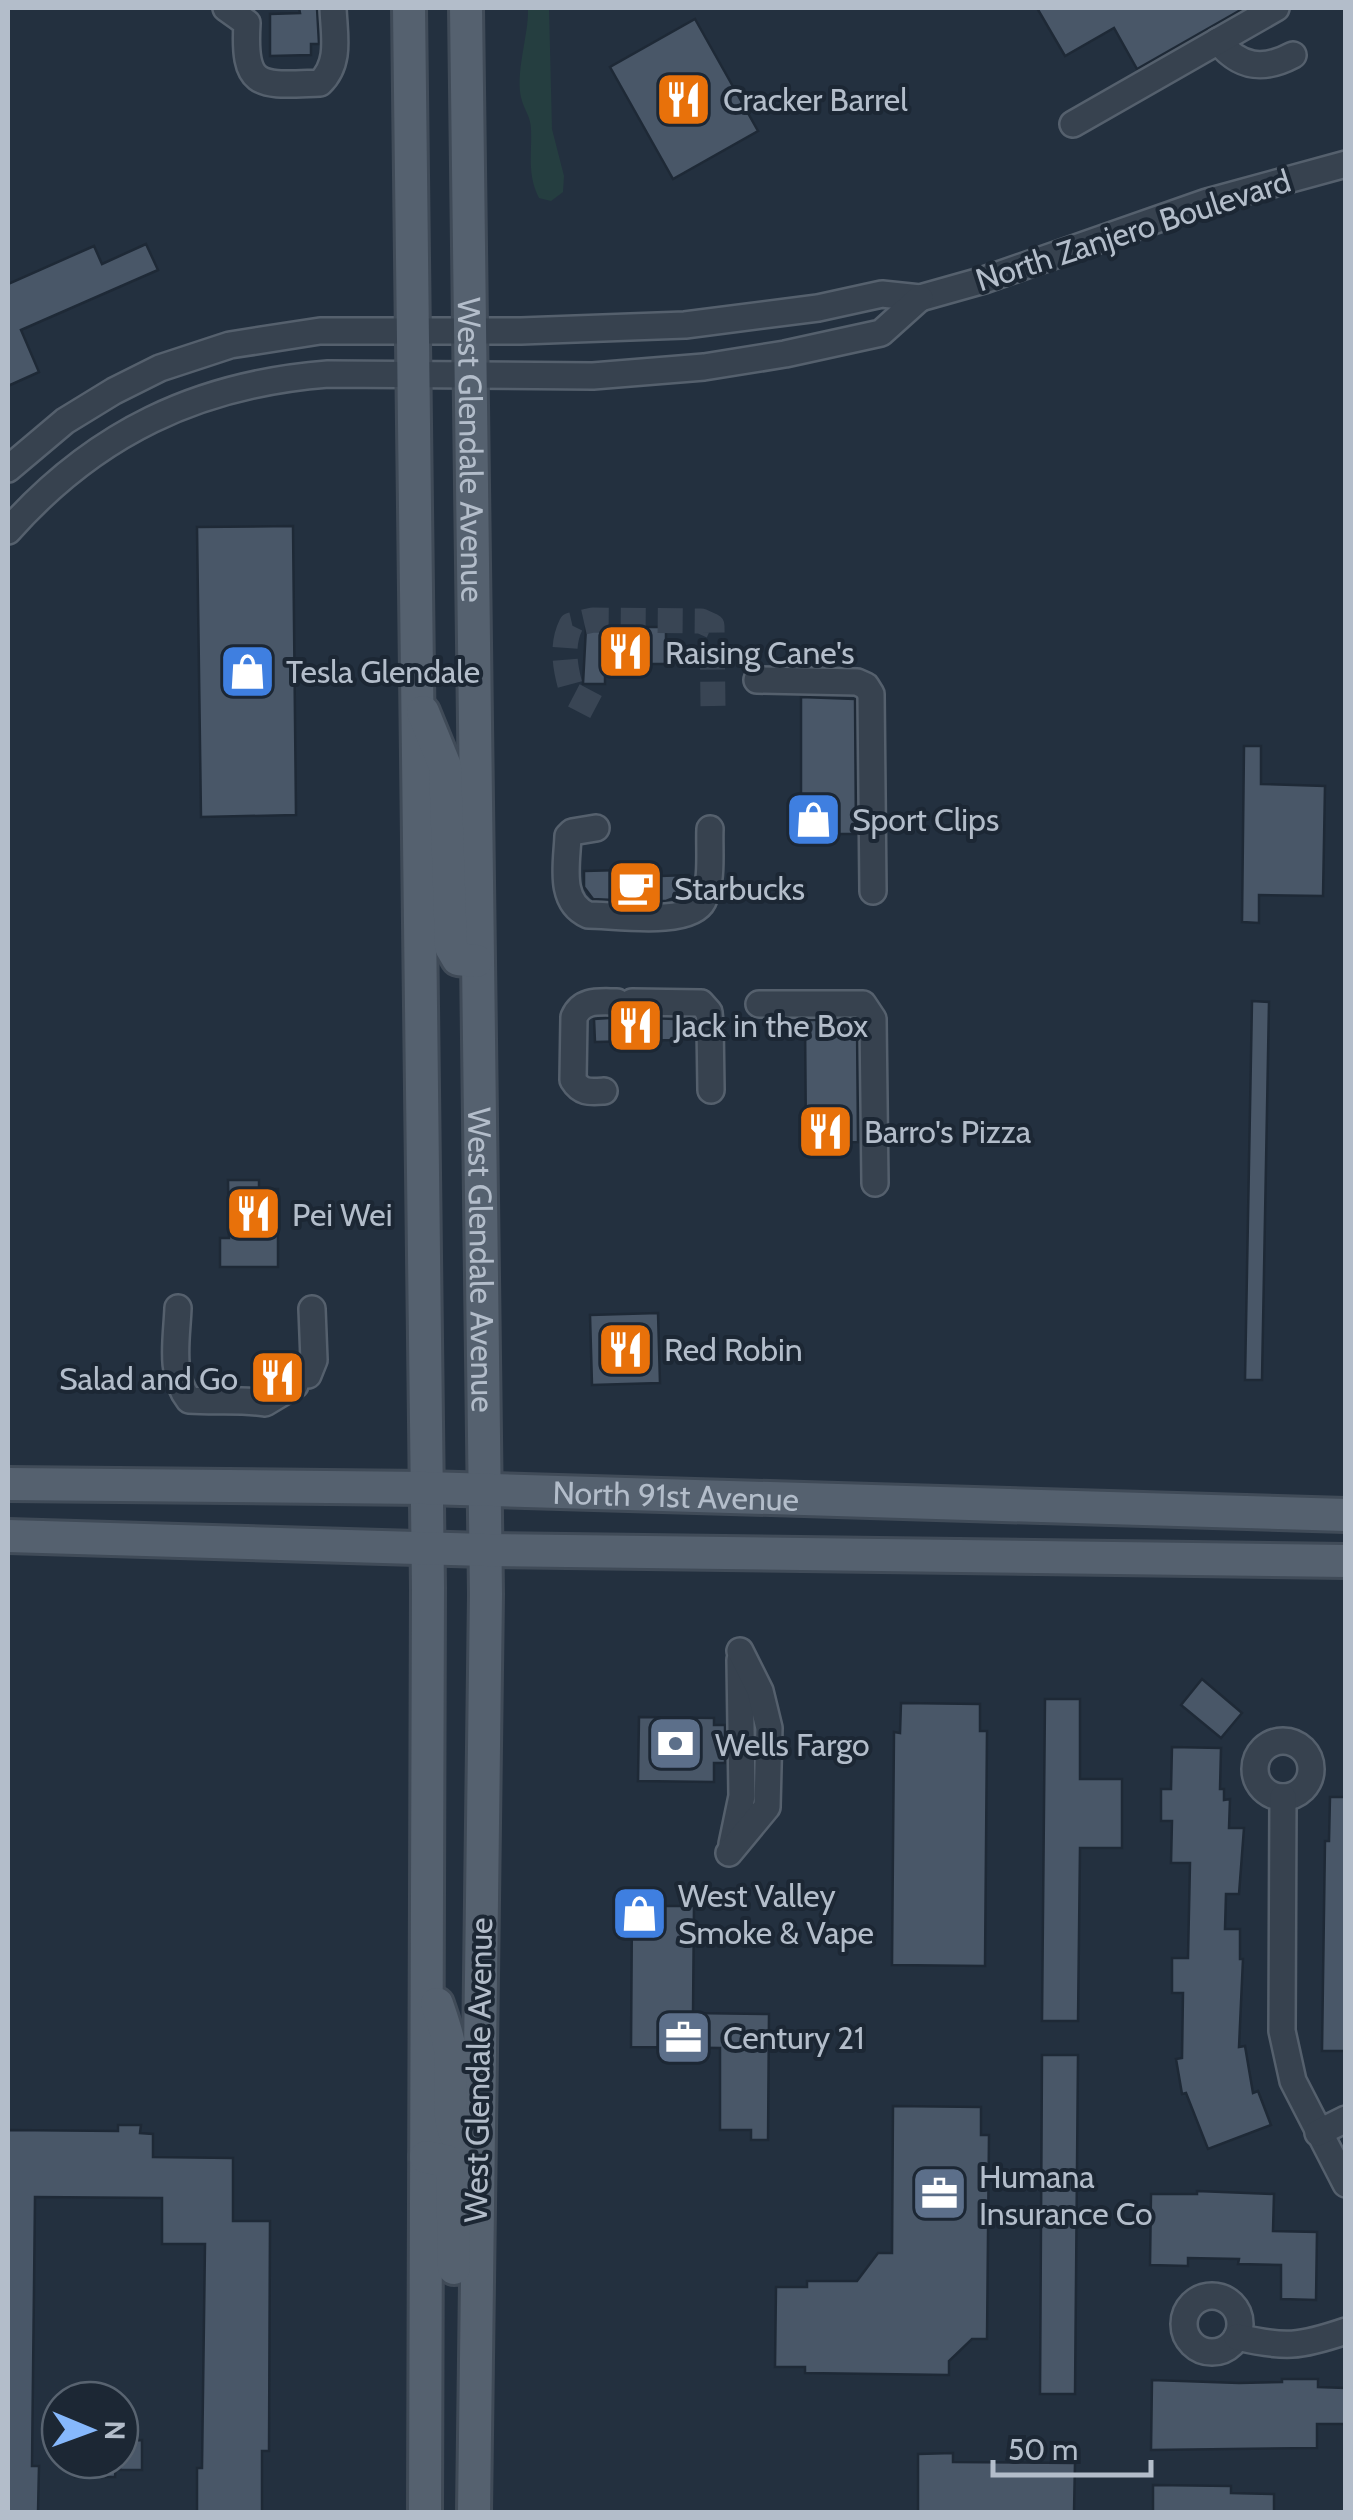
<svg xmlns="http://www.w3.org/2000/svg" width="1353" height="2520" font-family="Cabin,sans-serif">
<rect width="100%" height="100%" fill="#23303f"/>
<path fill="#253e40" d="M 528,8 L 549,8 L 552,129 L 564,176 L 563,192 L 551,201 L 539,198 C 527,174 532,155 531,130 C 531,117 525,111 522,101 C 514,74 529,36 528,8 Z"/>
<g fill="#495768" stroke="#1e2936" stroke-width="2.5">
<polygon points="299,8 317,8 319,44 311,44 311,55 270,56 270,14 300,13"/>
<polygon points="1037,8 1244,8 1137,69 1114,28 1065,56"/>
<polygon points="695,19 758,131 673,179 610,67"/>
<polygon points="146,244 158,270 21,330 39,372 8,386 8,284 94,246 102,264"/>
<polygon points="293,526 296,815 201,817 197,527"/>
<polygon points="586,627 666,627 666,664 605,664 605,684 583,684"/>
<polygon points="801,697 855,699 856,834 801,834"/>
<polygon points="1244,746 1261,746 1261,784 1325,786 1323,896 1259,895 1259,923 1242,922"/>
<polygon points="661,869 661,876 689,875 689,892 666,901 633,901 593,899 584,887 584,871"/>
<polygon points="1252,1001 1269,1002 1262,1380 1245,1380"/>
<polygon points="624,1017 675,1019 675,1040 595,1042 594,1019"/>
<polygon points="805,1020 854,1020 857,1024 858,1142 806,1143"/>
<polygon points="228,1180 259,1180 259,1189 278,1189 278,1267 220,1267 220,1238 229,1238"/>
<polygon points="658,1313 660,1383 592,1385 590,1315"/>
<polygon points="1202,1679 1242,1713 1221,1738 1181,1705"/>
<polygon points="1045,1699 1080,1699 1080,1779 1122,1779 1122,1848 1080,1848 1078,2021 1042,2021"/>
<polygon points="901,1703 980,1704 980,1731 987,1731 985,1966 892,1965 894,1732 900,1733"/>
<polygon points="639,1717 714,1718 714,1725 725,1725 725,1763 714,1763 714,1782 638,1781"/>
<polygon points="1172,1747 1221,1748 1220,1789 1224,1789 1224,1800 1230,1799 1229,1828 1244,1828 1239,1894 1226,1894 1225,1929 1240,1929 1240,1959 1243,1959 1239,2047 1245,2046 1253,2093 1258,2091 1271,2125 1208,2149 1186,2093 1182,2094 1176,2059 1182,2058 1183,1993 1172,1993 1172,1958 1188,1958 1190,1863 1171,1863 1172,1821 1161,1821 1161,1789 1171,1789"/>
<polygon points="1330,1797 1346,1797 1346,2051 1322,2051 1325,1841 1329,1841"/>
<polygon points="632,1906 694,1906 693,2013 769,2014 768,2140 751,2140 751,2130 720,2130 720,2048 631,2047"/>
<polygon points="1042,2055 1078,2055 1075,2394 1040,2394"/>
<polygon points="893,2106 981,2107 981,2135 989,2135 987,2339 972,2339 949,2361 949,2375 805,2373 805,2367 775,2367 776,2287 807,2287 807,2281 857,2281 878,2253 892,2253"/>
<polygon points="118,2125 141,2125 140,2133 153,2134 153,2157 233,2158 233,2221 270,2221 269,2451 262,2451 262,2512 197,2512 197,2468 202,2468 205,2244 162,2244 162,2198 35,2197 32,2466 39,2466 38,2512 8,2512 8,2130 118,2131"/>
<polygon points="1197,2191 1274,2194 1273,2231 1317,2232 1316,2300 1281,2299 1281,2265 1238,2264 1239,2259 1188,2258 1188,2266 1150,2265 1151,2194 1197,2194"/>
<polygon points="1282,2379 1318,2379 1318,2387 1346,2388 1346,2424 1317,2424 1317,2448 1151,2450 1152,2380 1239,2383 1282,2382"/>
<polygon points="142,2440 142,2470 120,2470 120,2441"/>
<polygon points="953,2453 953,2462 1075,2463 1074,2512 918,2512 918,2454"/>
<polygon points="74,2460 116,2460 115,2477 75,2477"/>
<polygon points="1153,2485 1231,2486 1231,2493 1274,2494 1274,2512 1153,2512"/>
</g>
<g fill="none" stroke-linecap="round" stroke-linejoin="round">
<path stroke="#394554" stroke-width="25" stroke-dasharray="25 12" stroke-linecap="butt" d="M 596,707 L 573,695 C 566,673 560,647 571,625 L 593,620 L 701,621 L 712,626 L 713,706"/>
<defs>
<g id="minor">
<path d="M 226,8 L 247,23 C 243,91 261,85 320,83 C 341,63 334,35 333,8"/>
<path d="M 1218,41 C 1240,68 1263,71 1293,55"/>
<polyline points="1073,124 1276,8"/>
<polyline points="8,469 65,421 114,391 160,368 230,345 320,331 521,331 685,325 818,308 882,294 920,298 984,280 1207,202 1346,164"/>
<path d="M 8,531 C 95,433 198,384 328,374 L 593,376 L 704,367 L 785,354 L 881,333 L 920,298"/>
<polyline points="757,680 857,682 866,686 871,694 873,891"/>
<path d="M 596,828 L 572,832 L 568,836 C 567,863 558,902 588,915 C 614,915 690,927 703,901 C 713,880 709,851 710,829"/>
<polyline points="632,1002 701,1003 709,1012 710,1023 711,1090"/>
<polyline points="759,1004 863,1004 873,1019 875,1183"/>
<path d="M 604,1091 C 589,1092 581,1093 573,1080 L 574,1017 C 582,999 599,1002 617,1002"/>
<path d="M 178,1308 C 177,1337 169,1375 189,1400 C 214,1402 241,1399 265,1403 L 295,1385"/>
<polyline points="308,1375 314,1360 312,1309"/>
<circle cx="1283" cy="1769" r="28"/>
<polyline points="1283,1797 1282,2031 1293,2081 1346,2184"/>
<polyline points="732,1844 742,1796 740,1660"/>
<polyline points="729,1853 767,1807 769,1728 760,1691 740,1651"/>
<polyline points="1318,2133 1346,2119"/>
<circle cx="1212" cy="2324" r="28"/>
<path d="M 1237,2337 C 1285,2348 1299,2347 1346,2331"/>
</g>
<g id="major">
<polyline points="409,8 428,1588 425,2512"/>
<path id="s1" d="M 466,8 L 486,1594 L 474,2512"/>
<polyline points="423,712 445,766 451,947 458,959 476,961"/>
<path id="s2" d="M 8,1484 L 426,1488 L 1346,1515"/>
<polyline points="8,1536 485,1550 1346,1561"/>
<path d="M 437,2004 C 442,2019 448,2035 450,2050 C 455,2096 437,2128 477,2163"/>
<polyline points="426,2157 446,2161 452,2171 454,2268"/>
</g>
</defs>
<use href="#minor" stroke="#55606d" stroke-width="30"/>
<use href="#major" stroke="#404b58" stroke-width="38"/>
<use href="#minor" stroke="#37424f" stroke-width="25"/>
<use href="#major" stroke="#55616f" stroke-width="32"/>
</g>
<defs>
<symbol id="restaurant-square" viewBox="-11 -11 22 22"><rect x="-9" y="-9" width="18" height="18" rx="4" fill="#e8710a" stroke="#1c2734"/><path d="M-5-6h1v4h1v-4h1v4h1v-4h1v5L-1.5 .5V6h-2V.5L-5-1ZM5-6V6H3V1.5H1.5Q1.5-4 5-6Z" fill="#fff"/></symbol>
<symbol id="shop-square" viewBox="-11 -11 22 22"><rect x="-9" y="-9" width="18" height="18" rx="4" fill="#3f7fe0" stroke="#1c2734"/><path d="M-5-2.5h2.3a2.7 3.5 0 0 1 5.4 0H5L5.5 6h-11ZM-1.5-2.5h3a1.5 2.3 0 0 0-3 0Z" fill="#fff"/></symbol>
<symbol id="cafe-square" viewBox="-11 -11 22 22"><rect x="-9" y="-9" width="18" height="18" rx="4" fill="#e8710a" stroke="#1c2734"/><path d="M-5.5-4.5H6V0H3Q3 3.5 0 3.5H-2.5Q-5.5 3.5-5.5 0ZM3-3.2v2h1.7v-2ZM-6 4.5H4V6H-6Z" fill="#fff"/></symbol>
<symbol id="bank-square" viewBox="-11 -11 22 22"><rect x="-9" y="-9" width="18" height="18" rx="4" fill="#5c6f8a" stroke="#1c2734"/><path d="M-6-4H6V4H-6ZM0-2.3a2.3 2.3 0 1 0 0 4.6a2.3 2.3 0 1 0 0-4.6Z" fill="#fff"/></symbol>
<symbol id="office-square" viewBox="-11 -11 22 22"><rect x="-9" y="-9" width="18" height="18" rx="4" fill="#5c6f8a" stroke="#1c2734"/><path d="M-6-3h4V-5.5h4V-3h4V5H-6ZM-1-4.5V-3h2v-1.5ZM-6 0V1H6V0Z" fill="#fff"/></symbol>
</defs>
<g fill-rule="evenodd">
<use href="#restaurant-square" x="652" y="68" width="63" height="63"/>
<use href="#restaurant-square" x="594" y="620" width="63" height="63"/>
<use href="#shop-square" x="216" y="640" width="63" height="63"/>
<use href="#shop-square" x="782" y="788" width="63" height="63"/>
<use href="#cafe-square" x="604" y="856" width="63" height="63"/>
<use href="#restaurant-square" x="604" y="994" width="63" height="63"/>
<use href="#restaurant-square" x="794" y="1100" width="63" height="63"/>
<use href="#restaurant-square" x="222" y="1182" width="63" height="63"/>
<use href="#restaurant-square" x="594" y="1318" width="63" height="63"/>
<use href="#restaurant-square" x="246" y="1346" width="63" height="63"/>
<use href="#bank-square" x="644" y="1712" width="63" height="63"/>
<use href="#shop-square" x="608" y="1882" width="63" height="63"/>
<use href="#office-square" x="652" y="2006" width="63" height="63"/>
<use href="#office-square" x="908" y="2162" width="63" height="63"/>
</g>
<g text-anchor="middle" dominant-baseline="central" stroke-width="8" stroke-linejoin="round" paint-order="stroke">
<g font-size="32" fill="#b3bdca" stroke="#1c2734" text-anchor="start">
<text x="723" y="99">Cracker Barrel</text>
<text x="665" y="652">Raising Cane's</text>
<text x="286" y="671">Tesla Glendale</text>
<text x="852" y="819">Sport Clips</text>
<text x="674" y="888">Starbucks</text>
<text x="674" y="1025">Jack in the Box</text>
<text x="864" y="1131">Barro's Pizza</text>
<text x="292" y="1214">Pei Wei</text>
<text x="664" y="1349">Red Robin</text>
<text x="238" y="1378" text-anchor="end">Salad and Go</text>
<text x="715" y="1744">Wells Fargo</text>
<text x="678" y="1895">West Valley<tspan x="678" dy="37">Smoke &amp; Vape</tspan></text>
<text x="723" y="2037">Century 21</text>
<text x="979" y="2176">Humana<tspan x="979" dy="37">Insurance Co</tspan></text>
</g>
<g font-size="32" fill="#b3bdca" stroke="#1c2734">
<text transform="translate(1133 230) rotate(-18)">North Zanjero Boulevard</text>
<text stroke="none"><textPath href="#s1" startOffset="442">West Glendale Avenue</textPath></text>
<text stroke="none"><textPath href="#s1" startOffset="1252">West Glendale Avenue</textPath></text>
<text stroke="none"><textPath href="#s2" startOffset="668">North 91st Avenue</textPath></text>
<text transform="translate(478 2070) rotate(-89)">West Glendale Avenue</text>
</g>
</g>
<rect width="1353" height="2520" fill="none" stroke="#b3bdca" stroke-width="20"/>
<g transform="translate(90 2430) rotate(91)"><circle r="48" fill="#1c2734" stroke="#586370" stroke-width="2.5"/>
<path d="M0-8L18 38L0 25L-18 38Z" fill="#86b8fc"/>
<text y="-15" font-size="28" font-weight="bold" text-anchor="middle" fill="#b3bdca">N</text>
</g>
<path d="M993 2460v15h158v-15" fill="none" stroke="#b3bdca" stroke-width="5"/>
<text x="1008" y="2460" font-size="30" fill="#b3bdca" stroke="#1c2734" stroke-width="8" paint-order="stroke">50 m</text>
</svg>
